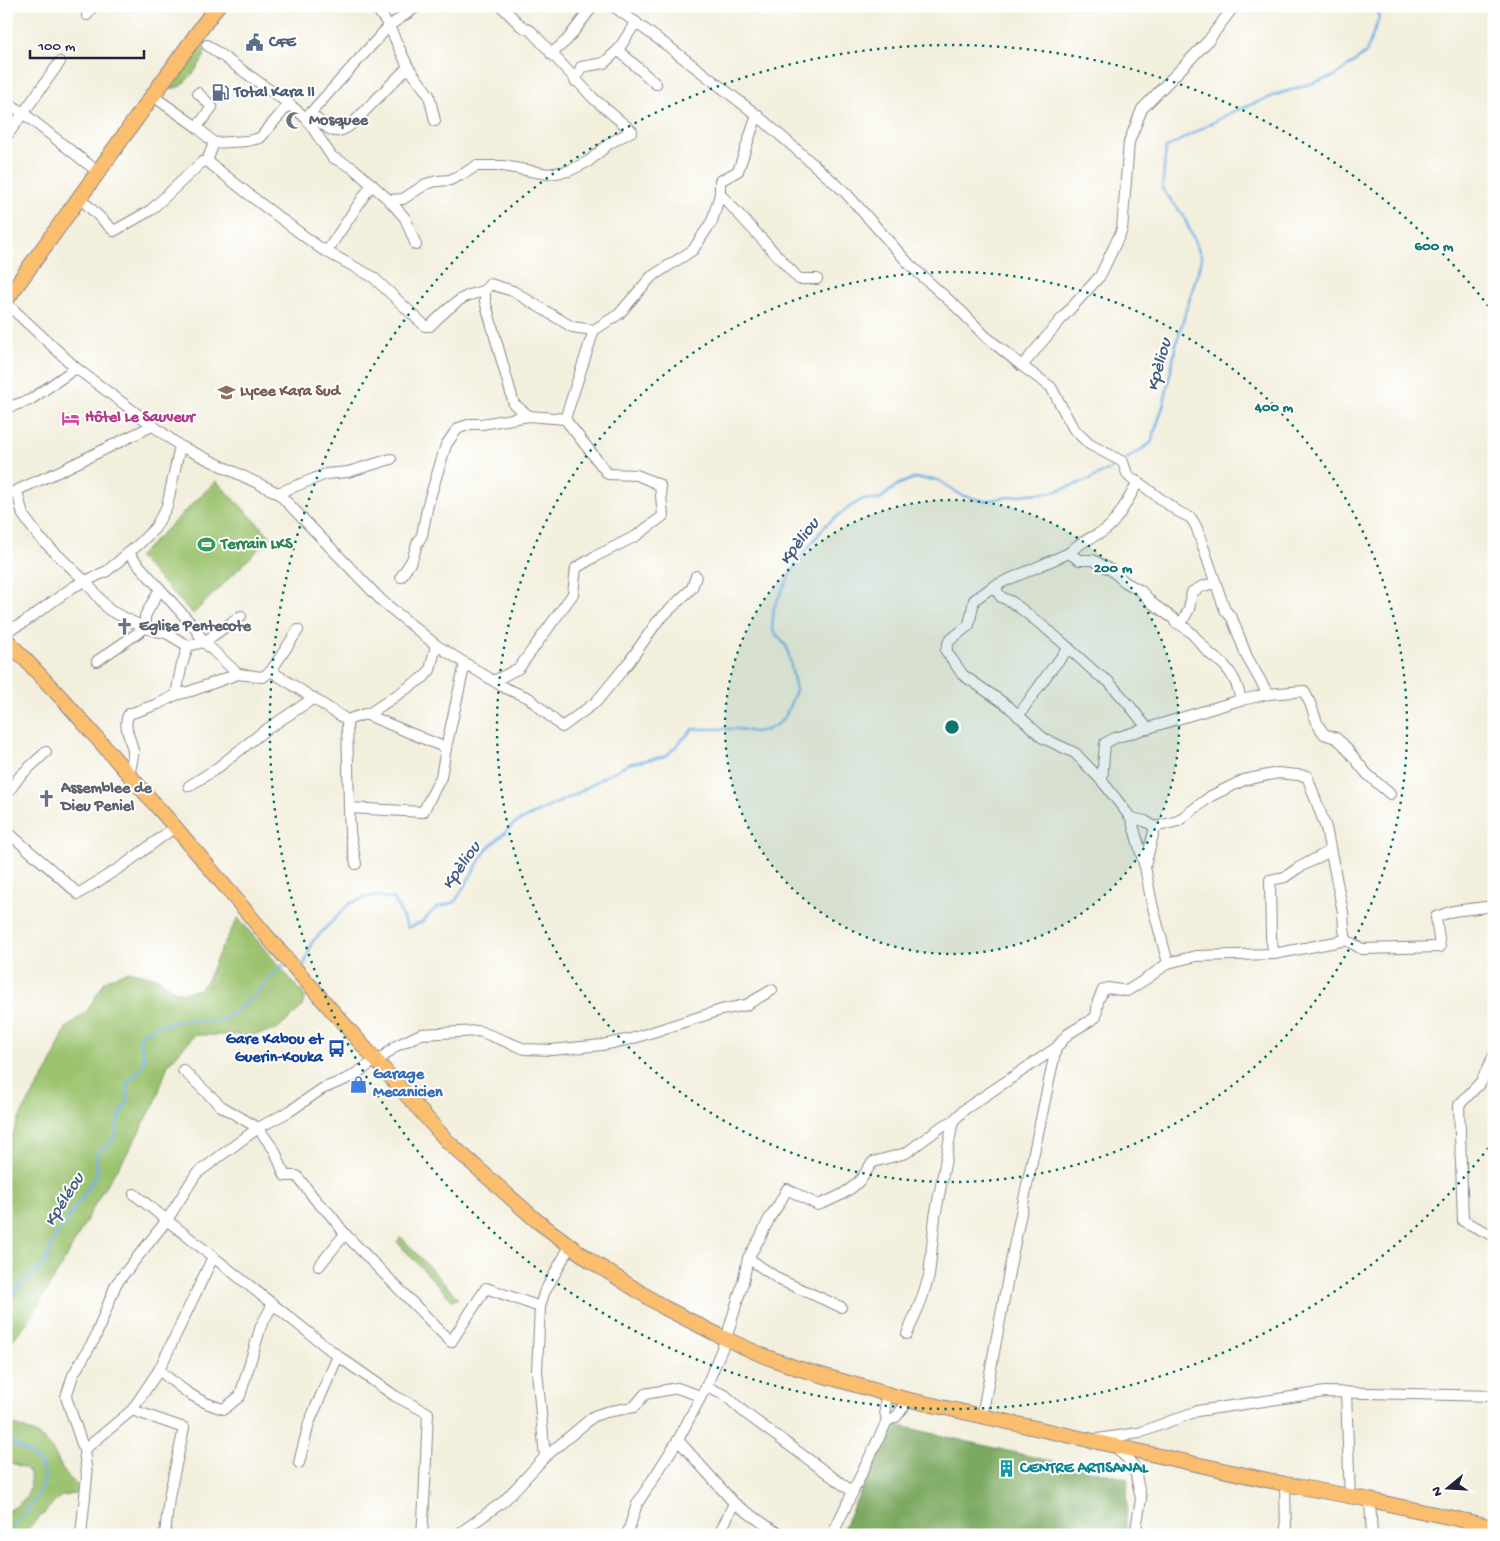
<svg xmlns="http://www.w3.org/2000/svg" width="1500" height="1541" font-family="'Gochi Hand',sans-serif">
<rect width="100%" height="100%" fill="#fff"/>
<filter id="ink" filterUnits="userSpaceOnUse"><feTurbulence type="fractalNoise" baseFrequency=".02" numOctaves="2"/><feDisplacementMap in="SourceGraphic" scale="10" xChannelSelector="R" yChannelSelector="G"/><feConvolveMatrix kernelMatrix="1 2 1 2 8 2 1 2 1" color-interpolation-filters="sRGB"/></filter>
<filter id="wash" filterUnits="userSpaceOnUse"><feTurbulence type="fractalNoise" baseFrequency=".0096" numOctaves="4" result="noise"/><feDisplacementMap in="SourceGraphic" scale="20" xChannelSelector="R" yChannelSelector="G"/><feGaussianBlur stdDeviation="1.12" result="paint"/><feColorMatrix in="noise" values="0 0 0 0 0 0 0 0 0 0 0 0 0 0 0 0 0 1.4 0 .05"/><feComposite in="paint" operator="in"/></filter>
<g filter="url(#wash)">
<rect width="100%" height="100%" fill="#f3efdd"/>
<g fill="#9bc36e" stroke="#5e7254">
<polygon points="201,45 205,51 204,57 193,74 181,86 168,90"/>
<polygon points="216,481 271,537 193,614 138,557"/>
<polygon points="238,918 305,996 302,1007 277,1030 252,1035 195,1035 168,1064 155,1103 125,1157 101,1193 65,1260 29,1320 6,1348 6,1158 9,1149 11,1137 23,1111 50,1066 66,1028 87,1011 105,981 129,971 158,978 171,989 182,993 199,989 207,980 220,951"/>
<polygon points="401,1237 457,1297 458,1298 453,1301 397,1242"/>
<path d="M 6,1406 L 14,1425 C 25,1429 36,1433 45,1441 C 56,1451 59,1467 69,1478 C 71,1480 74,1480 76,1483 C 78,1486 76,1491 75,1494 L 61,1496 L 22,1535 L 13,1535 L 6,1525 L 6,1512 C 24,1503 32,1494 30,1473 L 25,1468 L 6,1461 Z"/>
</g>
<polygon fill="#7ca961" stroke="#4f664e" points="892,1424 1128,1479 1126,1535 840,1535"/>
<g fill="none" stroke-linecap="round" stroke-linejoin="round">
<g stroke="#78b2e9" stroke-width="2.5">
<polyline points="1125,460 1151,443 1164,403 1177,341 1202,258 1183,215 1162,189 1166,148 1232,112 1281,93 1335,76 1366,53 1379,18 1377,6"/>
<polyline points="300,966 304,966 312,942 349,904 366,897 375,896 394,899 408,928 422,922 436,908 455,902 486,850 515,823 578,793 604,777 628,764 666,756 693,729 739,729 755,732 767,730 778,724 786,715 796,690 787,647 772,629 774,607 796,563 826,525 848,508 863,499 879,500 897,485 914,478 938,480 961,495 984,501 1028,494 1053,492 1089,480 1119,464"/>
<path d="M 6,1305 L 14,1291 L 41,1267 L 47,1259 L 50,1248 L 58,1233 L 94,1179 L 98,1168 L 96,1157 C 102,1145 104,1150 110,1143 C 120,1133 114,1117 128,1103 C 128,1097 126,1089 128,1083 C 130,1077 134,1076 138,1072 C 148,1062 144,1053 139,1042 L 143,1032 L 161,1025 L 183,1020 L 189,1021 L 217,1021 L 227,1018 L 255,996 L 265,982 L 281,966 L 287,966"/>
<path d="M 6,1440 L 9,1440 C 18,1447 30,1453 38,1461 C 43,1466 46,1476 44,1483 C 38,1498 18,1522 6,1533"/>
</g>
</g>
</g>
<g filter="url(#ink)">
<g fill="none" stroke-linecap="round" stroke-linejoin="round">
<defs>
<g id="minor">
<polyline points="375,6 389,26 408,67 429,95 435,121"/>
<polyline points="613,6 669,47 757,115 845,192 910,265 963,313 984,335 1022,366 1063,317 1100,276 1122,230 1129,142 1142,109 1208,41 1234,6"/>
<polyline points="87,15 93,6"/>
<polyline points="207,45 289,104 306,118 332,157 353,168 389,200 403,199 426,184 437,181 450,180 465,173 476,166 503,166 548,174 569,171 589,161 610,143 632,131 593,98 531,31 521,26 501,6"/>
<polyline points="618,50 656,84"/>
<polyline points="551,54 567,40 593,6"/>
<polyline points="575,81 581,67 604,63 618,50 636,22"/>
<polyline points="153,96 197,127 214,143 247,141 260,138 289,104"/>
<polyline points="6,101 23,113 98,172"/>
<path d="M 310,113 C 326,126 333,140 352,124 L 408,67"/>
<polyline points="306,118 389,26 418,6"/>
<polyline points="197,127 212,107 198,93"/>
<polyline points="6,137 60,62"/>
<path d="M 207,161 L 256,200 L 320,248 L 373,277 L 425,326 L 430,326 C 439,317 455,301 467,296 C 478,291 482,295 490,284 L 513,291 L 572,327 L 594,330"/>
<polyline points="720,194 799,279 817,279"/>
<polyline points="79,197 114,231 151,210 202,162 207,161 214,143"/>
<polyline points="389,200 405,218 416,245"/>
<polyline points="327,251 372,184"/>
<polyline points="485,292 485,301 514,404 529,416"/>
<polyline points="6,303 76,368 180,446 278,493 382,601 436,645 505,688 529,698 562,727 596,702 629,662 657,622 692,588 696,576"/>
<path d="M 1022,366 L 1051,387 L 1073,428 L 1089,444 L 1123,462 C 1127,473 1126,477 1138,482 L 1177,511 L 1191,518 L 1196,526 L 1225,610 L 1232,618 L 1247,657 L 1268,694"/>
<polyline points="6,408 30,400 76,368"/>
<polyline points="565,419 594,330 619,314 651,277 693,250 712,221 720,194 720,181 738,171 757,115"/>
<polyline points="17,491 23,515 39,537 86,582 109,610 145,628 168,634 188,646 204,642 241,616"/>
<polyline points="278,493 326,474 348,472 391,459"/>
<polyline points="6,495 58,472 152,426"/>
<polyline points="128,553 194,627 204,642 238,674 263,677 271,671 347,720 365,714 446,748 465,663"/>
<polyline points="1069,553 1079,560 1093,560 1111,570 1125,582 1141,591 1153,604 1181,624 1189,609 1192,592 1203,586 1215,583"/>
<polyline points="401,577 412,560 417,544 422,535 428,504 446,445 455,432 459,428 471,424 482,424 529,416 565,419 608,474 637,475 660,485 663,516 636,536 596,556 576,568 573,594 519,668 494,681"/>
<polyline points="994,586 1001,597 1012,602 1043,626 1063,643 1097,674 1108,681 1130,706 1148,729"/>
<path d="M 1175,622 C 1190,628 1199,642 1209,653 C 1214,658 1220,661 1225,666 C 1234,676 1239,688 1241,701"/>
<polyline points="145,628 145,616 160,589"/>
<polyline points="6,631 23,623 73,587 107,571 139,544 155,528 167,506 180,446"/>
<polyline points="97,661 145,628"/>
<polyline points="271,671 298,630"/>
<polyline points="176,695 181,668 188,646"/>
<polyline points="367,715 424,677 430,670 436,645"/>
<polyline points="1018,716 1050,671 1069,648"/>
<polyline points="347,720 349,808 423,812 441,777 446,748"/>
<path d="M 129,775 C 130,768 134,758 133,751 C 131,739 122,725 129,714 L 158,704 L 176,695 L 191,691 L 238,674"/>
<path d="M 1102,781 L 1075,753 L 1043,738 L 1008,706 L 963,675 L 946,651 L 949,641 L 969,625 L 974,600 L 994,586 L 1069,553 C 1080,542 1089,539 1102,532 C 1116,525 1130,496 1138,482"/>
<polyline points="189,786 216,769 264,731 314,698"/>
<polyline points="6,795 20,776 46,752"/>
<polyline points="349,808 350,833 356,864"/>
<polyline points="1131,818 1145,821 1155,827"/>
<path d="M 6,830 C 29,852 55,871 78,894 L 124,865 L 175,827"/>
<polyline points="1145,866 1155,827 1178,821 1211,796 1244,780 1278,773 1307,776 1326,828 1343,912 1344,929 1346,940"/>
<polyline points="1274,954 1271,938 1270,880 1285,877 1298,868 1330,851"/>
<polyline points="1168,963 1152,904 1145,867 1131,818 1102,781 1105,743 1115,738 1237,701 1268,694 1304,691 1310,703 1318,725 1324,734 1336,738 1343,744 1367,774 1390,794"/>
<polyline points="1494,1055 1481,1082 1459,1105 1463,1221 1494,1236"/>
<polyline points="377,1062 396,1046 421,1034 479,1031 525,1049 552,1050 602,1045 631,1039 721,1010 746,1005 772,990"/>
<polyline points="183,1070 221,1106 258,1128 275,1151 285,1176 297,1176 318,1203 329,1213 345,1234 451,1342 486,1288 540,1307"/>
<path d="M 134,1194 L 338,1356 L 395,1396 L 428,1413 C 426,1454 425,1494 422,1535"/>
<polyline points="748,1258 780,1280 841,1307"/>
<polyline points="319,1266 345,1234"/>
<polyline points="907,1334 921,1301 929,1276 935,1217 953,1121"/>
<path d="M 159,1370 C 179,1387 198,1403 224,1409 L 240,1396 L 261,1326 L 273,1304"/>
<polyline points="706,1387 725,1395 745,1413 853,1492"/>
<polyline points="1346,1392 1350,1498"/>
<polyline points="886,1394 885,1411 887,1421"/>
<polyline points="132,1410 184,1428 169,1497 165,1535"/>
<polyline points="982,1416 1012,1256 1056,1048"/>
<polyline points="1097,1439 1139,1433 1197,1411 1325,1392 1494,1396"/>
<polyline points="678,1440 734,1503 780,1535"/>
<polyline points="1115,1446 1134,1466 1141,1499 1135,1535"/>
<polyline points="84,1450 132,1410 159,1370 213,1257"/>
<polyline points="545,1457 537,1371 540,1307 544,1293 570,1246"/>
<polyline points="299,1463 309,1423 338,1356"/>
<polyline points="1285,1484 1286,1535"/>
<polyline points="1370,1500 1372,1535"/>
<polyline points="81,1535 87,1476 84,1450 66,1397 73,1375 95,1338 116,1284 167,1220 196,1174 258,1128 290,1111 322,1089 351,1077 376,1060"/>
<polyline points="457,1535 504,1501 545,1457 594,1416 606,1412 634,1407 645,1394 677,1388 701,1396"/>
<path d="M 627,1535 L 637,1504 L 678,1440 L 706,1387 L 726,1339 L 743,1282 L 748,1258 L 761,1236 L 770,1217 L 779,1204 L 787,1189 L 818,1205 C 834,1199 850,1192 862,1178 C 866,1173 868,1167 873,1162 L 906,1153 L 941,1127 L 953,1121 L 965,1109 L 1056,1048 L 1068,1034 L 1096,1017 L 1098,1001 L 1103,990 L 1108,988 L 1127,991 L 1149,977 L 1168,963 L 1196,956 L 1274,954 L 1346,940 L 1362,949 L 1440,947 L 1436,917 L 1453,911 L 1494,906"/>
<polyline points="719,1535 734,1503"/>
<polyline points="832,1535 887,1421 896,1417 909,1400"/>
</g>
<polyline id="major" points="6,639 67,704 175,827 277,948 447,1141 537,1221 591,1261 665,1308 726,1339 764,1356 797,1368 901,1398 1285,1484 1370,1500 1494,1527"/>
<polyline id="highway" points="6,300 217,6"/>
</defs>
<use href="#minor" stroke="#8a888c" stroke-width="12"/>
<use href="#major" stroke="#8a888c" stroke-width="16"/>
<use href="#highway" stroke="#8a888c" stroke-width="17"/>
<use href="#minor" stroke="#fff" stroke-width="10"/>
<use href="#major" stroke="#fbbe6e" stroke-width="14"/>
<use href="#highway" stroke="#fbbe6e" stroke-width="15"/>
</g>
</g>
<circle cx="952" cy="727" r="227" fill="#0f766e" fill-opacity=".12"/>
<g fill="none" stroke="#0f766e" stroke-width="2.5" stroke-dasharray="2.5 5">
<circle cx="952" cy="727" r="227"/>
<circle cx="952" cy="727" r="455"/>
<path d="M1493 1142A682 682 0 1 1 1493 312"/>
</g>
<defs>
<symbol id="civic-bare" viewBox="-9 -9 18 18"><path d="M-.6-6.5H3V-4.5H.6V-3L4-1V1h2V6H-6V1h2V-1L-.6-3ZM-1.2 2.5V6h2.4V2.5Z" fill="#5c6f8a" stroke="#fff" stroke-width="2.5" paint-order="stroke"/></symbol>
<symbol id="fuel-bare" viewBox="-9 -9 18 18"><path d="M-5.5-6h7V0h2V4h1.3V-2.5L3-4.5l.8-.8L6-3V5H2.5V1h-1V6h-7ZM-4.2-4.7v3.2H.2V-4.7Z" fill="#5c6f8a" stroke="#fff" stroke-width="2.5" paint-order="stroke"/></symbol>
<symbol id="mosque-bare" viewBox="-9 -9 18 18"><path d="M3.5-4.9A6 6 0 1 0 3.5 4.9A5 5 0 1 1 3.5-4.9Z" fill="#6b7280" stroke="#fff" stroke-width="2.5" paint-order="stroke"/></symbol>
<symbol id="school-bare" viewBox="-9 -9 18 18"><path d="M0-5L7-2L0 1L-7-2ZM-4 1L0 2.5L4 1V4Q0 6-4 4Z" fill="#8d6e63" stroke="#fff" stroke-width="2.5" paint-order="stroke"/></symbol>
<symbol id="hotel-bare" viewBox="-9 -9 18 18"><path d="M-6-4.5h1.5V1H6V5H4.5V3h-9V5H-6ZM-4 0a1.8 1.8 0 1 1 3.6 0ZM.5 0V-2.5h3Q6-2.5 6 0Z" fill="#d1479c" stroke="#fff" stroke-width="2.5" paint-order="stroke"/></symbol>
<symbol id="stadium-bare" viewBox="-9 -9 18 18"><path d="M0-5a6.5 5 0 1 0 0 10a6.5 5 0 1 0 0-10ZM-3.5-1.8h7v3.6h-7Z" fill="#2e9e5b" stroke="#fff" stroke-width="2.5" paint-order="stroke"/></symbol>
<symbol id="church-bare" viewBox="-9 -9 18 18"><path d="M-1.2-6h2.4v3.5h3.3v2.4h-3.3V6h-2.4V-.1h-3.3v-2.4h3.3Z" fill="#6b7280" stroke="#fff" stroke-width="2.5" paint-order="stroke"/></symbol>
<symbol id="bus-bare" viewBox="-9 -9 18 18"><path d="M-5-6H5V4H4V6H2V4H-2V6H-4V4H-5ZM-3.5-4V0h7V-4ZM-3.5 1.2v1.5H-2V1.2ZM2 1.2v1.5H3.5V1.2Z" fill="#1a4fb4" stroke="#fff" stroke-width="2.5" paint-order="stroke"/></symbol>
<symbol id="shop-bare" viewBox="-9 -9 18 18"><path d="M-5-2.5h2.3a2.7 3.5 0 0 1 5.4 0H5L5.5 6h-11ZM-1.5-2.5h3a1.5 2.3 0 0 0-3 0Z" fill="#3f7fe0" stroke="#fff" stroke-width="2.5" paint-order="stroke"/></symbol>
<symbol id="building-bare" viewBox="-9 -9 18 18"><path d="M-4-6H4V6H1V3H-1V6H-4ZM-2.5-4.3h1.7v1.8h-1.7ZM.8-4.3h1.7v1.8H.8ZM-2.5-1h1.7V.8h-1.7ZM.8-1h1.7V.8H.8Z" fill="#0f9aa8" stroke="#fff" stroke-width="2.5" paint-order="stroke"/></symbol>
</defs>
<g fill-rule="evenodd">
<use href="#civic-bare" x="242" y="30" width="25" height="25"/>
<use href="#fuel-bare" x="208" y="80" width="25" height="25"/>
<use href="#mosque-bare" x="282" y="108" width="25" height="25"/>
<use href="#school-bare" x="214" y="380" width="25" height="25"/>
<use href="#hotel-bare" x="58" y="406" width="25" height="25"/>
<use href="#stadium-bare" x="194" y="532" width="25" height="25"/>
<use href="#church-bare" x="112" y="614" width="25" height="25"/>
<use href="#church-bare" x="34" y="786" width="25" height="25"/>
<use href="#bus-bare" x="324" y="1036" width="25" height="25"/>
<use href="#shop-bare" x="346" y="1072" width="25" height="25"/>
<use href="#building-bare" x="994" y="1456" width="25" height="25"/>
</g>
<g text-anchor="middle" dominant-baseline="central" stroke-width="4" stroke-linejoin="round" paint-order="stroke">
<g font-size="16" font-weight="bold" fill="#4e5e75" stroke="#fff" text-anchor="start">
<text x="269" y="43">CFE</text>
<text x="234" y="93">Total Kara II</text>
</g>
<g font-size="16" font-weight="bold" fill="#5b616d" stroke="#fff" text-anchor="start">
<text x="309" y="121">Mosquee</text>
<text x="139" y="627">Eglise Pentecote</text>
<text x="61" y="789">Assemblee de<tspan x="61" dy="18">Dieu Peniel</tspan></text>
</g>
<g font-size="16" font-weight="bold" fill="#785e54" stroke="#fff" text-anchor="start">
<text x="240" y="392">Lycee Kara Sud</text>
</g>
<g font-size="16" font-weight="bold" fill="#b23c85" stroke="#fff" text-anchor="start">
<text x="85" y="418">Hôtel Le Sauveur</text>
</g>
<g font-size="16" font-weight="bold" fill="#27864d" stroke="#fff" text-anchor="start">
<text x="221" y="545">Terrain LKS</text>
</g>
<g font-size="16" font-weight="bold" fill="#164399" stroke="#fff" text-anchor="end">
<text x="323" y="1040">Gare Kabou et<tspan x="323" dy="18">Guerin-Kouka</tspan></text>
</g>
<g font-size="16" font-weight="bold" fill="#366cbe" stroke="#fff" text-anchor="start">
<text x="373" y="1075">Garage<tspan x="373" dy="18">Mecanicien</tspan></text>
</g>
<g font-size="16" font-weight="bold" fill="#0d838f" stroke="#fff" text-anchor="start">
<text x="1020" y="1469">CENTRE ARTISANAL</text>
</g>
<g font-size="18" font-style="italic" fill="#445c81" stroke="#fff">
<text transform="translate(1160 365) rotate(-75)">Kpèliou</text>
<text transform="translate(800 542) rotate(-53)">Kpèliou</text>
<text transform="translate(462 866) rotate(-55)">Kpèliou</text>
<text transform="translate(65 1200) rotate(-58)">Kpéléou</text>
</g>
</g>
<circle cx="952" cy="727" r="8" fill="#0f766e" stroke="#fff" stroke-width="2.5"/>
<g font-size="15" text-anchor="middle" font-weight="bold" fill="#0f766e" stroke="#fff" stroke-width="4" stroke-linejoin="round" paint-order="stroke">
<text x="1434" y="250">600 m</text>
<text x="1274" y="411">400 m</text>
<text x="1113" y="572">200 m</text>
</g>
<rect width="1500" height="1541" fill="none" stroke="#fff" stroke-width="25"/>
<g transform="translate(1448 1488) rotate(252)" stroke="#ffffff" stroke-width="4" paint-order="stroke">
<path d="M0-4L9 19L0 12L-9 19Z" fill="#22223b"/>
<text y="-8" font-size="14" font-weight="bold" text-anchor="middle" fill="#22223b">N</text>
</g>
<path d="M30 50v8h114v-8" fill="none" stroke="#22223b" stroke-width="2.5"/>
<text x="38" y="50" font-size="15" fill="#22223b" stroke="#ffffff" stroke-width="4" paint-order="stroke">100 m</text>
</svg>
